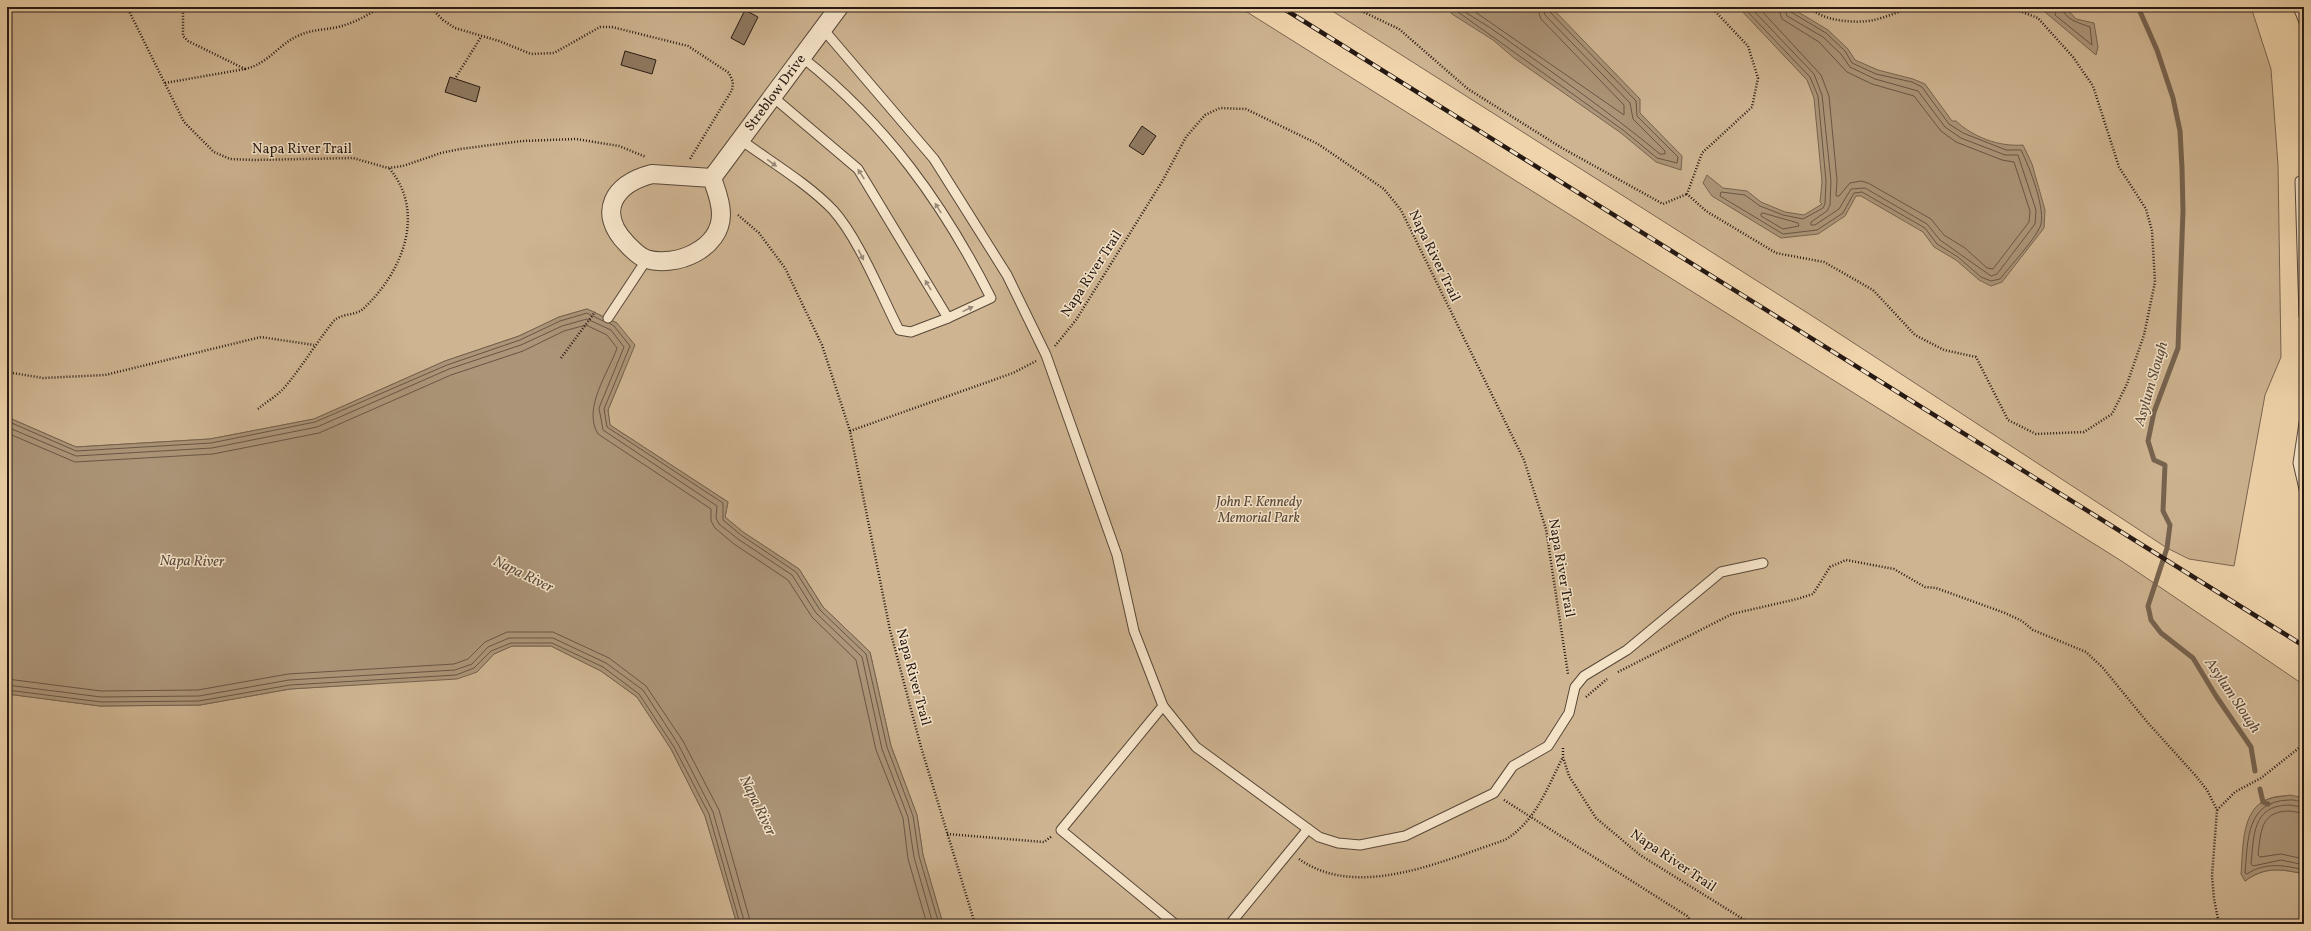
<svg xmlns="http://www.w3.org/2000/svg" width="2311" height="931" font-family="Vollkorn,serif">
<rect width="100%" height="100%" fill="#f0d4ab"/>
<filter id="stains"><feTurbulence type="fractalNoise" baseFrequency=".005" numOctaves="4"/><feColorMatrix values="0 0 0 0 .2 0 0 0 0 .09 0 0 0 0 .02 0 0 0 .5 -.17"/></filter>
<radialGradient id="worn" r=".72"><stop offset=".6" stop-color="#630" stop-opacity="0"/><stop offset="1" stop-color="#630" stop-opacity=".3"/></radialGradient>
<g fill="#ceb491" stroke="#7a6652">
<path d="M 7,7 L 1239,7 L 2123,562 L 2304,685 L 2304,798 C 2240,785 2245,836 2245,881 C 2266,866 2281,869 2304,874 L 2304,924 L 943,924 L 923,855 L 917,815 L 891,746 L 870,652 L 823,607 L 799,569 L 743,532 L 725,517 L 728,502 L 610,425 L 608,410 L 623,374 L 617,323 L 587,309 L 559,317 L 519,336 L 445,361 L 314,419 L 210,439 L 76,447 L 7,417 Z"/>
<polygon points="1326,7 2251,7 2271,69 2278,165 2281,357 2265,395 2234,566 2189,559 2167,548 1817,319"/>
<polygon points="512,646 551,646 601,671 637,697 671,749 705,816 737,924 7,924 7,694 100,706 200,705 290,689 383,683 477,672 494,654"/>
</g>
<g fill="#ab9477" stroke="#76634f">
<polygon points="1446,7 1551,7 1640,99 1640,113 1682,156 1681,170 1656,162 1621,133 1514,58 1493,40 1452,14"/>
<path d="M 1738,7 L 1790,7 L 1828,30 L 1848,49 L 1855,60 L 1878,70 L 1913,79 L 1925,84 L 1952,121 L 1956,121 C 1973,137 1999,147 2023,145 L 2032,164 L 2045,210 L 2044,228 L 2002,282 L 1991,286 L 1979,280 L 1956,260 L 1934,247 L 1923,232 L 1861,196 L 1856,196 L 1845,216 L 1818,234 L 1781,238 L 1712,196 L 1703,183 L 1707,175 L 1723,188 L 1747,191 L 1761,202 L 1785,212 L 1804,215 L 1822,204 L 1820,202 L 1822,182 L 1814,98 L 1807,80 Z"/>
<polygon points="2056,7 2065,7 2076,19 2094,23 2098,47 2096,55 2045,12"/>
<polygon points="587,309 617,323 635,345 608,410 610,425 728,502 725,517 743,532 799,569 823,607 870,652 891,746 917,815 923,855 943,924 737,924 705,816 671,749 637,697 601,671 551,646 512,646 494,654 477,672 457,679 290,689 200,705 100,706 7,694 7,417 76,447 210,439 314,419 445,361 519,336 559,317"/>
<path d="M 2290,795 L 2304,798 L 2304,874 C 2281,869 2265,866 2245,881 L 2241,874 C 2243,852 2241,815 2262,802 C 2270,797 2281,797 2290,795 Z"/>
</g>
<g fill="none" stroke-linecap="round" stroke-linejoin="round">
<g stroke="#685645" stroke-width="1">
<polyline points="1451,7 1623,130 1657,158 1677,163 1678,157 1637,116 1636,101 1549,11 1548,7"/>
<path d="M 1458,7 C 1471,17 1486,24 1499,34 C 1553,73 1608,111 1660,154 L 1665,154 L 1665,151 L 1633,119 L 1630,103 L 1545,15 L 1543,7"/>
<polyline points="1468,7 1624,115 1624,105 1541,19 1537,7"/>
<path d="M 1743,7 L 1810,77 L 1818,96 L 1826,181 L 1825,204 L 1823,208 L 1803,219 L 1783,215 L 1760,206 L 1745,195 L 1721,192 L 1720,196 L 1783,234 L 1817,230 L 1843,213 L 1854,193 L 1862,192 L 1925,228 L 1937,244 L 1958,257 L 1981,277 L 1991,281 L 2000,279 C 2011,265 2033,242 2040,227 C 2047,211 2029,166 2021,150 L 2006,150 L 1963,133 L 1949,124 L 1922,87 L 1912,82 L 1876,74 L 1852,63 L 1845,51 L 1826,33 L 1791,12 L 1789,7"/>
<polyline points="1750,7 1814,74 1822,95 1831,181 1830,205 1827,211 1811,222 1811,225 1815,225 1839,209 1851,189 1865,188 1927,224 1940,240 1991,276 1997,274 2035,224 2036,210 2018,155 2005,155 1961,138 1945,127 1918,91 1875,79 1850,67 1841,54 1823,37 1787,16 1784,7"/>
<polyline points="1758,7 1821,75 1829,96 1837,180 1836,196 1839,196 1850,183 1861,181 1868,183 1931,219 1944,235 1965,248 1987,268 1993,269 2029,222 2030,211 2014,162 2002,160 1956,142 1941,131 1914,96 1872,84 1847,72 1819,42 1782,19 1778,7"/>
<path d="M 2057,7 L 2055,15 L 2092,45 L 2090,27 C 2080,23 2064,20 2062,7"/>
<polygon points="1763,213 1798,223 1799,226 1783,229 1761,216 1761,214"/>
<polyline points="609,323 614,326 630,346 604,409 607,427 723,503 723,520 741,535 796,572 820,610 866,654 887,747 913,816 919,856 939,924"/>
<polyline points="7,421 76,451 211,443 315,422 447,365 520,340 560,321 587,313 603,321"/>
<polyline points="7,427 76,456 212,448 317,427 449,369 521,345 562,326 587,319 611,330 624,347 599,408 603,430 717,506 716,518 719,524 738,539 792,575 816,613 862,657 882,749 908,817 914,857 933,924"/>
<path d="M 7,433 L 75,462 L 213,454 L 319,433 L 451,375 L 523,351 L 564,331 L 586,325 L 607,335 L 617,348 C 609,372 582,408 598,434 L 711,509 L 711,521 L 715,528 L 734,544 L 788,580 L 812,617 L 856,660 L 876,750 L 903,818 L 908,859 L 927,924"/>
<polyline points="7,679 101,691 198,690 288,674 454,664 468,659 485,642 507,632 553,632 609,658 646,686 683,741 719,810 751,924"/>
<polyline points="7,685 101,697 199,696 289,680 455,670 472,664 488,647 509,638 553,638 606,663 643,690 678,744 713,812 745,924"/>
<polyline points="7,690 101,702 199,701 290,685 456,675 474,668 491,651 511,643 552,643 603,667 639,694 674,747 709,814 740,924"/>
<path d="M 2304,802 C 2299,802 2294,799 2289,800 C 2246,801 2248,840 2245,873 L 2247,874 C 2265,862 2284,865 2304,870"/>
<path d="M 2304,807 C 2299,807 2293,805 2288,805 C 2252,806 2254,836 2251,864 L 2253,866 L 2281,860 L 2304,865"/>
<path d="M 2304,813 C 2299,813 2293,811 2288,811 C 2260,812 2261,832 2258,855 L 2260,857 L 2281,854 L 2304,859"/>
</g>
<g stroke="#76634f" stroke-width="5">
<polyline points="2138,7 2157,50 2173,98 2180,131 2182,168 2183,211 2178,348 2154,412 2148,441 2154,460 2165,465 2163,511 2170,525 2167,548 2148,606 2151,620 2161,633 2193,658 2216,696 2251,747 2255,771"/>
<polyline points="2260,789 2263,802 2268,804"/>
</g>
</g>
<g fill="#8f7a62" stroke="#261913">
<polygon points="745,10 758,17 744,45 731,38"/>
<polygon points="625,51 656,60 652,74 621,65"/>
<polygon points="450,77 480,87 476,102 445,92"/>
<polygon points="1142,126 1156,136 1143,155 1129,146"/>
</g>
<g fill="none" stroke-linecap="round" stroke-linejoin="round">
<defs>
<g id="service">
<polyline points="2298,7 2304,22"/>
<polyline points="823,29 934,159 1007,275 1046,355 1117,555 1134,631 1163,706 1196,747 1319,837 1338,843 1360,845 1405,836 1494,793 1513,766 1548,746 1569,713 1575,687 1584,676 1627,650 1721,572 1763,563"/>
<polyline points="773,97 858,169 948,318"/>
<path d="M 741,140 C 771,162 807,183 833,210 C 859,239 881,295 899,330 L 911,332 L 948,318 L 991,298 C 943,203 886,124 803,58"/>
<polyline points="2304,181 2300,181 2304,316"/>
<polyline points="608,318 647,259"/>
<polyline points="2304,423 2298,463 2304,489"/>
<polyline points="1163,706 1061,830 1175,924"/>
<polyline points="1230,924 1308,829"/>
</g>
<g id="minor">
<path d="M 652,174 L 712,178 C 716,190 721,201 721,214 C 721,249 676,268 646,259 C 638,256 632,249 627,244 C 596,212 614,184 652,174 Z"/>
<path id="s1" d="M 712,178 L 839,7"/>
</g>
</defs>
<use href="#service" stroke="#584839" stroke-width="11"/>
<use href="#minor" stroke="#584839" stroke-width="20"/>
<g stroke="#261913" stroke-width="2.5" stroke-dasharray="1 2" stroke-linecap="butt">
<polyline points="127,7 184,122 214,152 230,159 253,160 353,158 388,168 403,166 441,153 460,149 522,141 576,139 619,146 646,157"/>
<polyline points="430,7 443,20 455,28 499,41 531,54 554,53 600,27 612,27 688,46 729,73 733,82 732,90 690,159"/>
<polyline points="1353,7 1399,29 1468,89 1562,148 1663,204 1687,194"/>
<polyline points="1711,7 1748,46 1758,78 1752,107 1702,153 1687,194 1706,211 1776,253 1824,262 1873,290 1915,335 1944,350 1976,357 2008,420 2036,434 2084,432 2112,414 2127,384 2144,335 2155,282 2152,231 2146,209 2119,167 2093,86 2073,57 2038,18 2009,7"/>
<path d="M 1809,7 C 1822,21 1855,24 1874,20 C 1887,17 1900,11 1913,7"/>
<path d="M 245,69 C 270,63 278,44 300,35 C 311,30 322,30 333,28 C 351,25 366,16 381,7"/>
<polyline points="456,77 481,37"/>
<polyline points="165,83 245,69 188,41 183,36 183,7"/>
<polyline points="738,215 759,233 785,268 822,345 850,431 890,630 921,747 975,924"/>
<polyline points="1055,346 1076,320 1163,180 1186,137 1205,115 1220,108 1246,109 1318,144 1384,189 1401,210 1524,460 1546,529 1568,674"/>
<polyline points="561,358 595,312"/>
<polyline points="7,372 43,378 105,375 261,337 314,345"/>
<path d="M 258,409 C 266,402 277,396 284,388 C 302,367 316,343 333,322 C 340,313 355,316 363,309 C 402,273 427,213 389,168"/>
<polyline points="850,431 1013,373 1036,361"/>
<polyline points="1618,672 1732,614 1797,599 1813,594 1830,567 1846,560 1894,569 1925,587 1936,588 2005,613 2022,621 2033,630 2086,652 2103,668 2148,723 2195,775 2207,790 2217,810 2212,876 2214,899 2219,924"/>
<polyline points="1586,697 1607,679"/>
<polyline points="1563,748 1563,757 1569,776 1596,818 1640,855 1751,924"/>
<polyline points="1504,800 1687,916 1693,924"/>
<polyline points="2217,810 2235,792 2261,778 2304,744"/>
<polyline points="947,834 1044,842 1052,836"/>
<path d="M 1299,859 C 1358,901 1444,860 1505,840 C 1536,821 1547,788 1563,757"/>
</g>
<use href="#service" stroke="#f5e3c8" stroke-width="9"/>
<use href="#minor" stroke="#f5e3c8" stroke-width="18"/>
<defs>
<polyline id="rail" points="1281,7 2304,646"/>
</defs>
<use href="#rail" stroke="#261913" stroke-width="4.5"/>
<use href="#rail" stroke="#f5e3c8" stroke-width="3" stroke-dasharray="9" stroke-linecap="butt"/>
</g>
<defs><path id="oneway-solid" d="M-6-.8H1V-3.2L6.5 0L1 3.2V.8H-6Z"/></defs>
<g fill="#988877">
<use href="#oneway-solid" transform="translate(772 163) rotate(36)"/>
<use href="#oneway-solid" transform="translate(861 174) rotate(-123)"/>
<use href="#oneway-solid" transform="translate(938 208) rotate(-122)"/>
<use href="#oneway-solid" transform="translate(861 255) rotate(63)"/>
<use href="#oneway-solid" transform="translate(928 285) rotate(-121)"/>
<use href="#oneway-solid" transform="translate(968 309) rotate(-26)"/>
</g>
<g text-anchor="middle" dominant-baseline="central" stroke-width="3" stroke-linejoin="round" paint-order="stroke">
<g font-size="14" fill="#261913" stroke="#f5e3c8">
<text stroke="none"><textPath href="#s1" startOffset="106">Streblow Drive</textPath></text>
<text x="302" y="149">Napa River Trail</text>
<text transform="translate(1434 256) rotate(64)">Napa River Trail</text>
<text transform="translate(1092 274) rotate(-57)">Napa River Trail</text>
<text transform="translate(1561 568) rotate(80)">Napa River Trail</text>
<text transform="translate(913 677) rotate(75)">Napa River Trail</text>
<text transform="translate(1673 861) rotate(34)">Napa River Trail</text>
</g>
<g font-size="14" font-style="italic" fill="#584839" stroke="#f5e3c8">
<text x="1259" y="502">John F. Kennedy<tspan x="1259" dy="16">Memorial Park</tspan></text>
</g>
<g font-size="15" font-style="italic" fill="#5b4a3b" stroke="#f5e3c8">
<text transform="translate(2152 384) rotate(-74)">Asylum Slough</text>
<text transform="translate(192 562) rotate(1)">Napa River</text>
<text transform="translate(523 575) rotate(26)">Napa River</text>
<text transform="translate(2232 696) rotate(56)">Asylum Slough</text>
<text transform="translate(757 806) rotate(64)">Napa River</text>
</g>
</g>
<rect width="2311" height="931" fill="none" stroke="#f0d4ab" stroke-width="24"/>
<rect x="8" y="8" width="2295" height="915" fill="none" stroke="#261913" stroke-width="2"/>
<rect x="12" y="12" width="2287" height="907" fill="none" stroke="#261913"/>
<rect width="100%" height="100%" filter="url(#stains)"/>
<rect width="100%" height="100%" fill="url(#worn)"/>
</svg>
